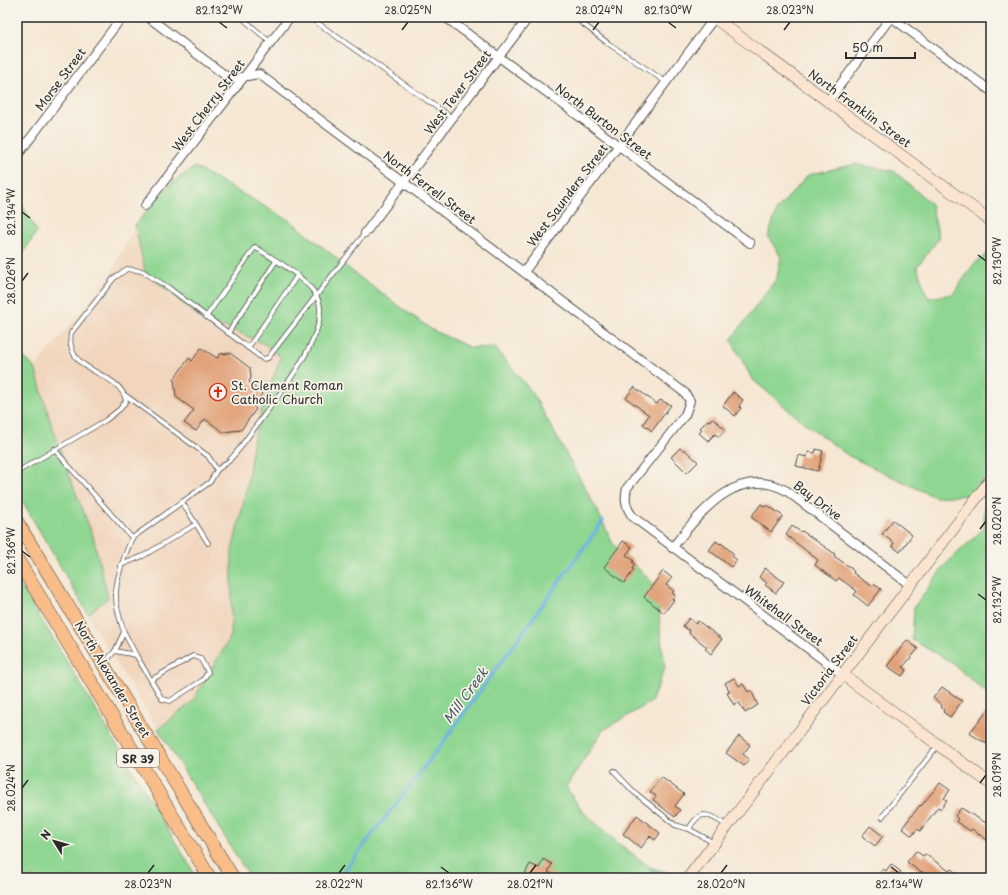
<svg xmlns="http://www.w3.org/2000/svg" width="1008" height="895" font-family="'Playpen Sans',sans-serif">
<rect width="100%" height="100%" fill="#f7f3e8"/>
<filter id="ink" filterUnits="userSpaceOnUse"><feTurbulence type="fractalNoise" baseFrequency=".025" numOctaves="2"/><feDisplacementMap in="SourceGraphic" scale="8" xChannelSelector="R" yChannelSelector="G"/><feConvolveMatrix kernelMatrix="1 2 1 2 8 2 1 2 1" color-interpolation-filters="sRGB"/></filter>
<filter id="wash" filterUnits="userSpaceOnUse"><feTurbulence type="fractalNoise" baseFrequency=".012" numOctaves="4" result="noise"/><feDisplacementMap in="SourceGraphic" scale="16" xChannelSelector="R" yChannelSelector="G"/><feGaussianBlur stdDeviation="0.9" result="paint"/><feColorMatrix in="noise" values="0 0 0 0 0 0 0 0 0 0 0 0 0 0 0 0 0 1.4 0 .05"/><feComposite in="paint" operator="in"/></filter>
<g filter="url(#wash)">
<rect width="100%" height="100%" fill="#f6e7d4"/>
<polygon fill="#f1d5bd" points="135,225 145,272 206,323 229,328 264,344 281,357 254,437 246,492 232,551 231,636 192,702 158,729 87,616 108,598 93,536 70,478 49,417 35,368 108,279"/>
<g fill="#8ed691" stroke="#5c805e">
<polygon points="855,164 894,171 931,204 939,238 917,267 928,298 953,294 974,264 991,251 991,470 972,495 935,497 849,456 803,422 752,379 731,340 777,278 781,257 768,237 777,210 808,175"/>
<polygon points="195,167 292,222 358,276 432,330 471,348 494,347 532,392 596,508 613,544 658,588 660,630 665,668 651,702 603,730 566,787 582,811 618,843 650,867 652,878 250,878 158,729 192,702 231,636 232,551 246,492 254,437 263,405 281,357 264,344 229,328 206,323 145,272 135,225 170,184"/>
<polygon points="17,195 37,232 17,262"/>
<polygon points="17,351 35,368 49,417 70,478 93,536 108,598 88,614 17,492"/>
<polygon points="991,488 991,697 951,662 912,640 914,607 944,566 984,528 985,495"/>
<polygon points="17,579 181,851 197,878 17,878"/>
</g>
<polygon fill="#72b77b" stroke="#4e7153" points="650,867 682,877 652,878"/>
<g fill="none" stroke-linecap="round" stroke-linejoin="round">
<polyline stroke="#70b2e5" stroke-width="3" points="339,878 439,748 603,521"/>
</g>
<g id="blocks">
<g fill="#e1a279">
<polygon points="201,348 217,358 220,354 230,353 250,368 251,378 249,382 262,394 253,406 256,409 241,430 223,432 205,419 196,431 184,423 194,410 176,397 174,379 189,358 192,361"/>
<polygon points="634,387 657,404 660,400 671,405 652,431 643,424 649,415 626,398"/>
<polygon points="733,392 743,400 739,406 741,408 735,416 723,406"/>
<polygon points="712,418 725,429 719,437 715,434 708,441 699,433 702,430 700,428 708,420 710,421"/>
<polygon points="680,448 683,451 684,449 698,462 687,473 671,457"/>
<polygon points="816,449 823,451 818,471 796,466 799,455 807,457 808,452 815,453"/>
<polygon points="761,504 765,507 767,505 783,516 771,532 751,517"/>
<polygon points="893,520 912,535 900,552 892,546 894,543 882,534"/>
<polygon points="792,526 801,532 802,531 835,554 834,556 851,568 854,572 853,573 864,581 872,586 874,584 881,589 868,606 854,595 857,591 839,578 836,581 815,565 818,560 786,535"/>
<polygon points="623,541 632,547 626,555 634,561 632,562 635,564 632,569 634,570 624,583 604,567"/>
<polygon points="716,541 720,544 721,543 734,554 732,556 737,560 731,567 709,550"/>
<polygon points="765,568 784,582 776,593 765,585 767,583 759,577"/>
<polygon points="663,571 672,578 666,585 674,591 672,593 675,595 672,599 674,600 664,613 644,597"/>
<polygon points="689,618 696,624 698,621 722,639 711,654 705,649 707,647 689,633 690,631 683,626"/>
<polygon points="907,640 918,649 903,667 907,670 902,676 887,666"/>
<polygon points="734,678 739,686 743,684 748,692 751,690 758,705 745,713 739,702 734,705 727,693 730,692 725,683"/>
<polygon points="942,687 962,701 950,717 943,712 944,710 941,707 942,705 933,698"/>
<polygon points="991,707 991,739 987,744 969,733"/>
<polygon points="739,736 750,745 743,754 749,759 744,766 726,753"/>
<polygon points="661,777 684,794 675,806 680,810 675,817 653,800 656,796 650,792"/>
<polygon points="940,783 950,790 944,798 947,800 941,809 938,807 920,831 917,829 912,836 902,828 920,805 921,806"/>
<polygon points="961,808 991,826 991,843 972,829 970,831 956,821 958,819 955,816"/>
<polygon points="637,815 660,833 655,840 650,836 641,848 623,834"/>
<polygon points="870,826 883,836 875,846 862,836"/>
<polygon points="916,851 923,856 925,854 949,871 951,869 963,878 931,878 921,871 920,872 907,862"/>
<polygon points="543,859 552,864 548,872 560,878 523,878 530,864 539,868"/>
<polygon points="891,864 901,872 896,878 876,878 883,869 886,871"/>
</g>
</g>
</g>
<g filter="url(#ink)">
<use href="#blocks" fill-opacity="0" stroke="#494744" stroke-width="1"/>
<g fill="none" stroke-linecap="round" stroke-linejoin="round">
<defs>
<g id="lane">
<polyline points="241,17 270,42"/>
<polyline points="309,17 452,118"/>
<polyline points="574,17 609,44 666,82"/>
<path d="M 206,317 L 255,247 C 273,259 313,280 319,302 C 330,340 261,416 240,448 L 229,461 L 217,470"/>
<polyline points="228,333 276,261"/>
<polyline points="248,348 297,276"/>
<polyline points="125,395 208,456 217,470 210,482 132,538"/>
<path d="M 54,449 L 132,538 C 125,555 117,574 116,592 C 115,605 120,620 124,632 L 115,651 L 105,662"/>
<path d="M 17,472 L 106,420 L 120,409 L 126,401 C 120,369 64,375 71,333 L 114,278 L 127,269 L 142,271 L 169,288 L 263,359 L 268,358 L 365,233"/>
<polyline points="182,502 208,543"/>
<polyline points="121,565 143,556 196,524"/>
<polyline points="124,632 136,655"/>
<polyline points="115,651 136,655 162,699 170,701 203,680 208,672 200,658 193,656 151,680"/>
<polyline points="614,771 634,792 675,825 689,829 714,843"/>
<polyline points="882,817 938,745"/>
<path d="M 689,829 C 700,808 709,814 726,825"/>
</g>
<g id="street">
<path d="M 148,17 L 230,79 L 259,74 L 685,393 L 690,401 L 685,415 L 627,488 C 624,500 626,508 633,517 L 842,674"/>
<polyline points="445,17 750,243"/>
<polyline points="891,17 991,91"/>
<polyline points="828,101 891,17"/>
<polyline points="17,156 122,17"/>
<polyline points="145,206 290,17"/>
<polyline points="365,233 529,17"/>
<polyline points="524,272 715,17"/>
<path d="M 672,548 C 700,513 737,463 787,491 L 910,585"/>
</g>
<g id="secondary">
<polyline points="713,17 991,221"/>
<polyline points="842,674 991,784"/>
<polyline points="688,878 991,479"/>
</g>
<g id="primary">
<polyline points="17,522 233,878"/>
<polyline points="17,559 210,878"/>
</g>
</defs>
<use href="#lane" stroke="#494744" stroke-width="5.5"/>
<use href="#street" stroke="#494744" stroke-width="10"/>
<use href="#secondary" stroke="#494744" stroke-width="12"/>
<use href="#primary" stroke="#494744" stroke-width="14"/>
<use href="#lane" stroke="#fff" stroke-width="4"/>
<use href="#street" stroke="#fff" stroke-width="8"/>
<use href="#secondary" stroke="#fce5d0" stroke-width="11"/>
<use href="#primary" stroke="#f8bd89" stroke-width="13"/>
</g>
</g>
<path fill="none" stroke="#2b2b2b" stroke-width="1.5" d="M 219,22 L 227,28M 668,22 L 676,28M 402,30 L 408,22M 593,30 L 599,22M 784,30 L 790,22M 22,212 L 30,218M 978,255 L 986,261M 22,281 L 28,273M 980,529 L 986,521M 22,551 L 30,557M 978,594 L 986,600M 980,783 L 986,775M 22,788 L 28,780M 441,867 L 449,873M 891,867 L 899,873M 148,873 L 154,865M 339,873 L 345,865M 530,873 L 536,865M 721,873 L 727,865"/>
<defs>
<symbol id="church-ring" viewBox="-11 -11 22 22"><circle r="9.5" fill="#f7f3e8" stroke="#c8321e" stroke-width="1.5"/><path d="M-1.2-6h2.4v3.5h3.3v2.4h-3.3V6h-2.4V-.1h-3.3v-2.4h3.3Z" fill="#c8321e"/></symbol>
</defs>
<g fill-rule="evenodd">
<use href="#church-ring" x="208" y="382" width="20" height="20"/>
</g>
<g text-anchor="middle" dominant-baseline="central" stroke-width="3.5" stroke-linejoin="round" paint-order="stroke">
<rect fill="#f7f3e8" stroke="#686764" stroke-width="1" x="117" y="749" width="42" height="18" rx="3"/>
<g font-size="11" font-weight="bold" fill="#2b2b2b">
<text x="138" y="758">SR 39</text>
</g>
<g font-size="12" fill="#2b2b2b" stroke="#f7f3e8">
<text transform="translate(60 79) rotate(-53)">Morse Street</text>
<text transform="translate(457 92) rotate(-53)">West Tever Street</text>
<text transform="translate(208 105) rotate(-53)">West Cherry Street</text>
<text transform="translate(860 108) rotate(36)">North Franklin Street</text>
<text transform="translate(604 121) rotate(37)">North Burton Street</text>
<text transform="translate(430 187) rotate(37)">North Ferrell Street</text>
<text transform="translate(567 195) rotate(-53)">West Saunders Street</text>
<text transform="translate(818 500) rotate(37)">Bay Drive</text>
<text transform="translate(784 615) rotate(36)">Whitehall Street</text>
<text transform="translate(829 670) rotate(-53)">Victoria Street</text>
<text transform="translate(113 679) rotate(59)">North Alexander Street</text>
</g>
<g font-size="12" fill="#2b2b2b" stroke="#f7f3e8" text-anchor="start">
<text x="231" y="385">St. Clement Roman<tspan x="231" dy="14">Catholic Church</tspan></text>
</g>
<g font-size="13" font-style="italic" fill="#405463" stroke="#f7f3e8">
<text transform="translate(465 695) rotate(-54)">Mill Creek</text>
</g>
</g>
<rect width="1008" height="895" fill="none" stroke="#f7f3e8" stroke-width="44"/>
<g transform="translate(54 841) rotate(307)" stroke="#f7f3e8" stroke-width="3" paint-order="stroke">
<path d="M0-3L7 15L0 10L-7 15Z" fill="#2b2b2b"/>
<text y="-6" font-size="11" font-weight="bold" text-anchor="middle" fill="#2b2b2b">N</text>
</g>
<path d="M846 52v6h69v-6" fill="none" stroke="#2b2b2b" stroke-width="2"/>
<text x="852" y="52" font-size="12" fill="#2b2b2b" stroke="#f7f3e8" stroke-width="3" paint-order="stroke">50 m</text>
<rect x="22" y="22" width="964" height="851" fill="none" stroke="#2b2b2b" stroke-width="1.5"/>
<g font-size="10" text-anchor="middle" fill="#2b2b2b">
<text x="219" y="14">82.132°W</text>
<text x="408" y="14">28.025°N</text>
<text x="599" y="14">28.024°N</text>
<text x="668" y="14">82.130°W</text>
<text x="790" y="14">28.023°N</text>
<text transform="translate(11 212) rotate(-90)" y="4">82.134°W</text>
<text transform="translate(997 261) rotate(-90)" y="4">82.130°W</text>
<text transform="translate(11 281) rotate(-90)" y="4">28.026°N</text>
<text transform="translate(997 521) rotate(-90)" y="4">28.020°N</text>
<text transform="translate(11 551) rotate(-90)" y="4">82.136°W</text>
<text transform="translate(997 600) rotate(-90)" y="4">82.132°W</text>
<text transform="translate(997 775) rotate(-90)" y="4">28.019°N</text>
<text transform="translate(11 788) rotate(-90)" y="4">28.024°N</text>
<text x="148" y="888">28.023°N</text>
<text x="339" y="888">28.022°N</text>
<text x="449" y="888">82.136°W</text>
<text x="530" y="888">28.021°N</text>
<text x="721" y="888">28.020°N</text>
<text x="899" y="888">82.134°W</text>
</g>
</svg>
